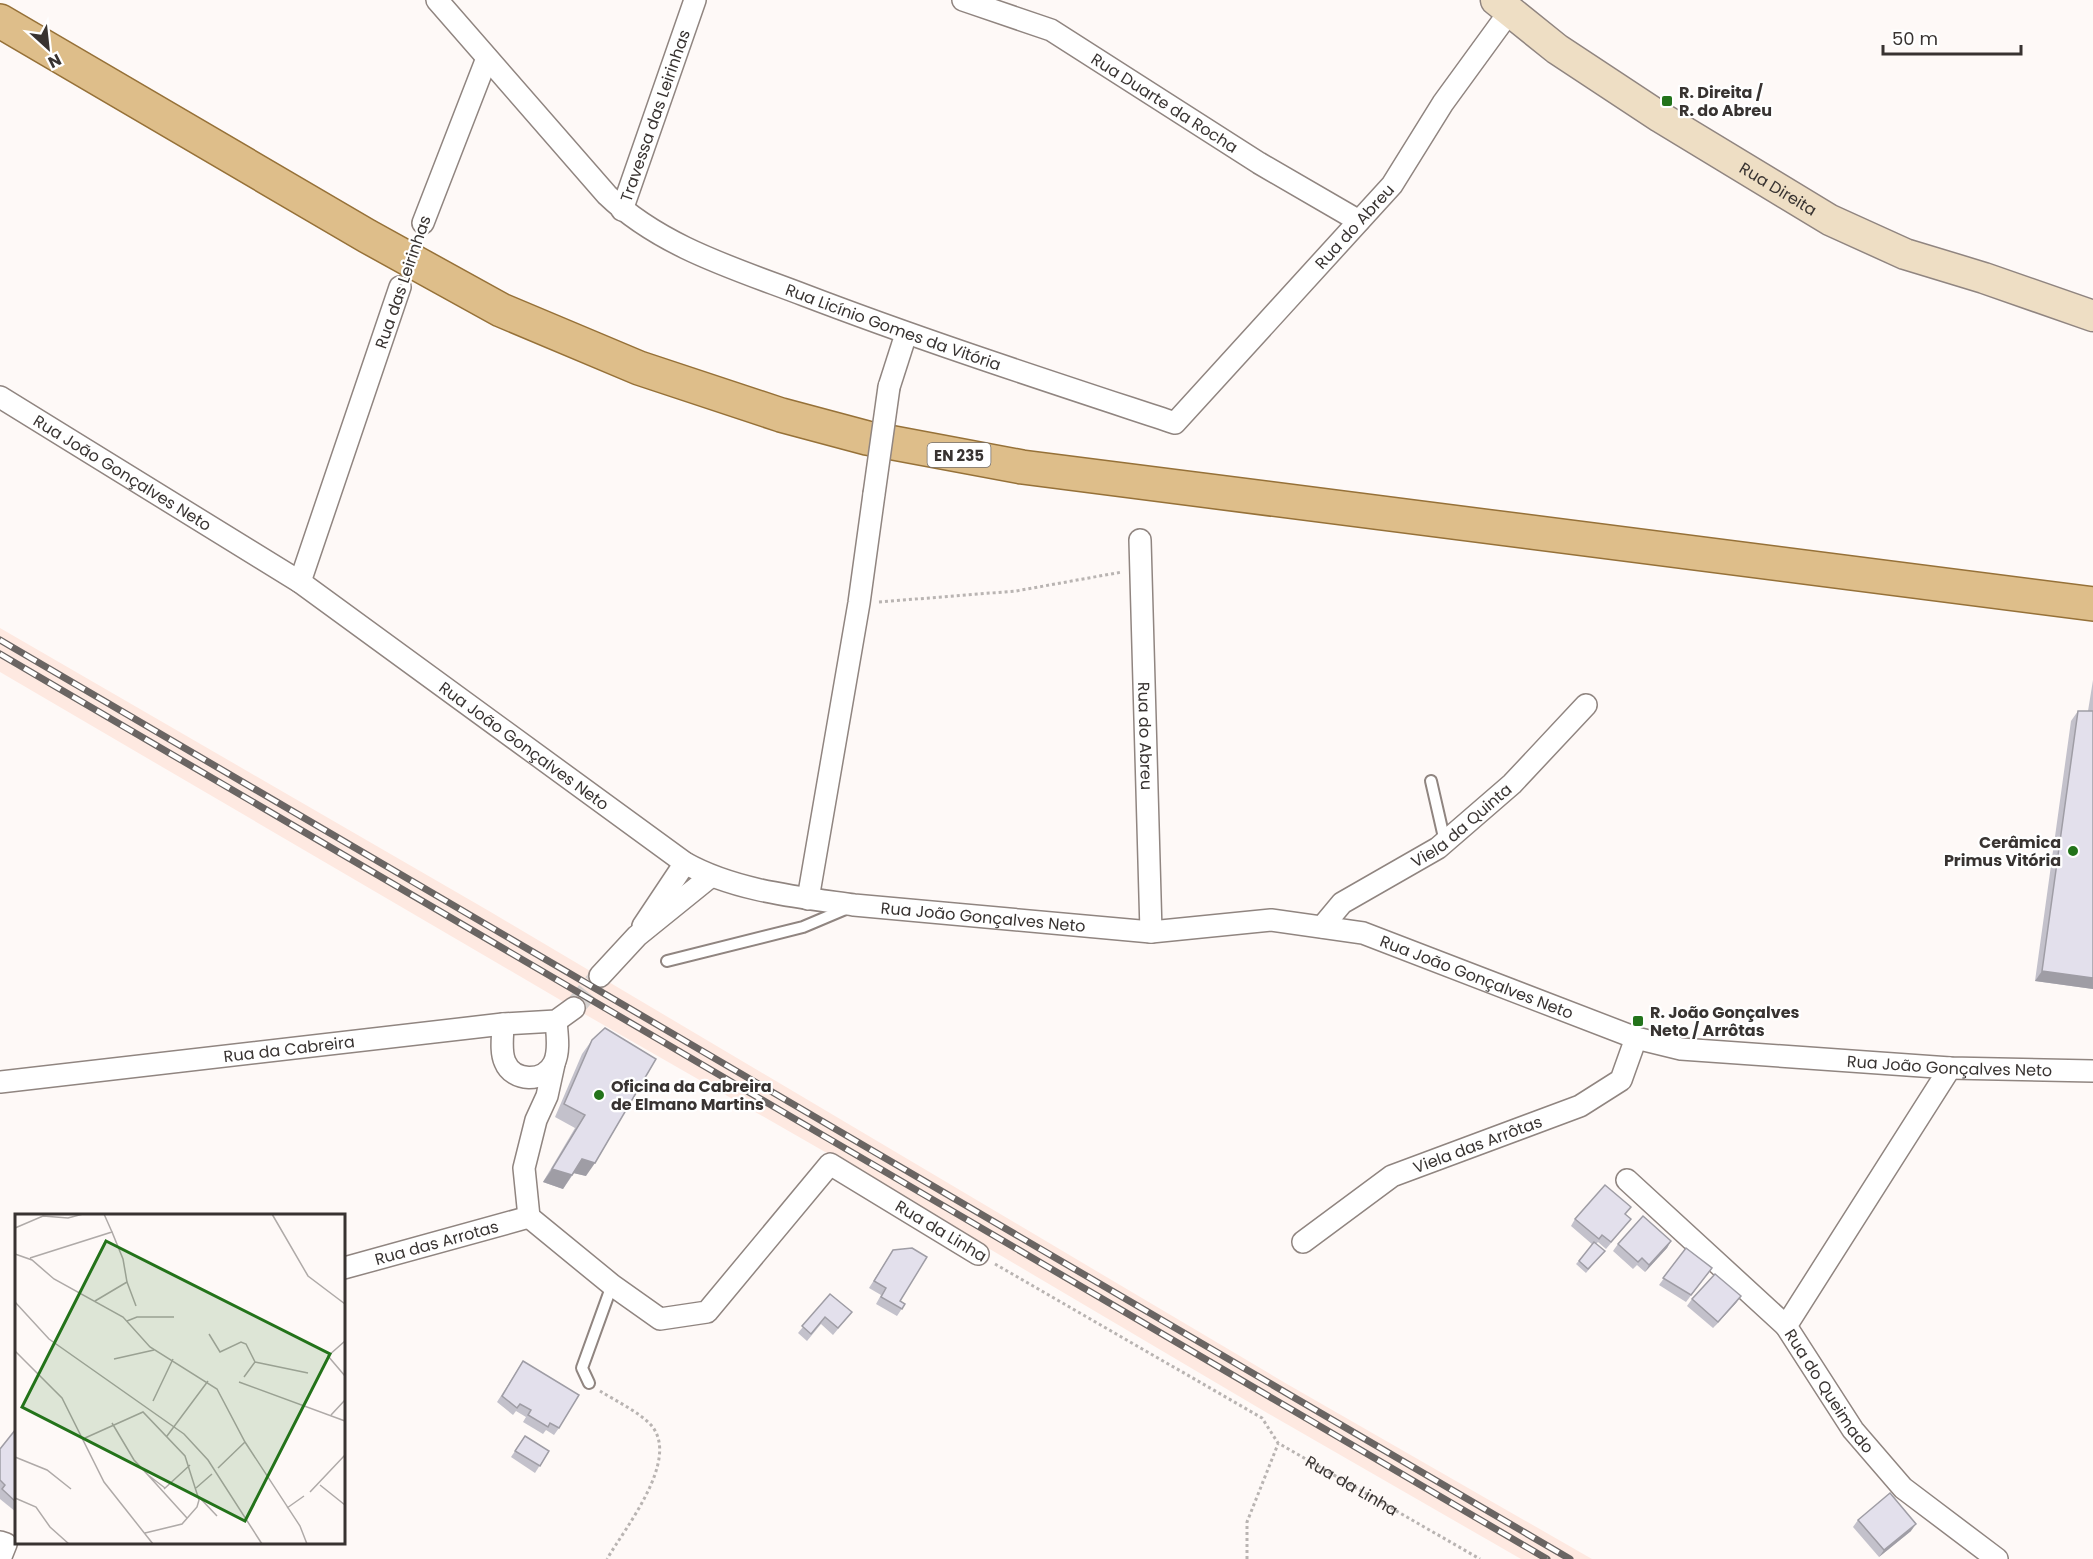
<svg xmlns="http://www.w3.org/2000/svg" width="2093" height="1559" font-family="Poppins,sans-serif">
<rect width="100%" height="100%" fill="#fef9f7"/>
<polygon fill="#fee9e1" points="0,628 489,911 1287,1384 1592,1559 1521,1559 1269,1414 839,1160 574,1008 0,672"/>
<g fill="none" stroke-linecap="round" stroke-linejoin="round">
<polyline stroke="#d6d1cf" stroke-width="21" stroke-dasharray="21 10" stroke-linecap="butt" points="574,1008 600,976"/>
<defs>
<g id="service">
<polyline points="1431,781 1445,842"/>
<polyline points="667,961 803,927 848,908"/>
<polyline points="589,1383 582,1368 612,1285"/>
</g>
<g id="minor">
<path id="s2" d="M 437,0 L 607,195 C 661,247 736,269 804,295 C 927,342 1051,382 1175,423 L 1392,185 L 1443,103 L 1510,11"/>
<path id="s3" d="M 963,0 L 1051,30 L 1259,163 L 1359,221"/>
<path id="s4" d="M 622,210 L 695,0"/>
<polyline points="423,223 487,58"/>
<polyline points="889,387 906,334"/>
<path id="s5" d="M 0,397 L 300,582 L 685,863 C 735,891 798,897 854,905 L 1151,932 L 1271,920 L 1363,933 L 1636,1038 L 1681,1049 L 1950,1068 L 2093,1071"/>
<path id="s6" d="M 1140,540 L 1151,932"/>
<polyline points="300,582 400,287"/>
<polyline points="808,899 859,603 874,494"/>
<polyline points="643,926 685,863"/>
<path id="s7" d="M 1322,927 L 1342,903 L 1438,848 L 1512,784 L 1586,705"/>
<polyline points="600,976 637,936 710,877"/>
<path d="M 503,1024 C 503,1035 500,1051 505,1062 C 513,1082 544,1083 554,1063 C 560,1051 557,1034 556,1021"/>
<polyline points="554,1064 547,1096 536,1120 524,1168 529,1217 612,1285 660,1319 707,1312 830,1164 978,1254"/>
<path id="s8" d="M 1950,1068 L 1786,1326 L 1853,1430 L 1903,1488 L 1997,1559"/>
<path id="s9" d="M 0,1082 L 503,1024 L 556,1021 L 574,1008"/>
<polyline points="1627,1180 1786,1326"/>
<path id="s10" d="M 1303,1242 L 1392,1176 L 1580,1106 L 1621,1080 L 1636,1038"/>
<path id="s11" d="M 344,1268 L 529,1217"/>
<polyline points="0,1542 6,1544 0,1559"/>
</g>
<g id="secondary">
<path id="s12" d="M 1496,0 L 1557,49 L 1660,117 L 1830,220 L 1905,254 L 1984,278 L 2093,316"/>
</g>
<polyline id="primary" points="0,21 367,236 501,310 639,368 781,415 867,438 1022,467 2093,604"/>
</defs>
<use href="#service" stroke="#908580" stroke-width="14"/>
<use href="#minor" stroke="#908580" stroke-width="24"/>
<use href="#secondary" stroke="#908580" stroke-width="33"/>
<use href="#primary" stroke="#967138" stroke-width="36"/>
<g stroke="#b9b4b2" stroke-width="3" stroke-dasharray="3 3" stroke-linecap="butt">
<polyline points="879,602 1016,591 1122,572"/>
<path id="s1" d="M 995,1264 L 1262,1418 L 1278,1443 L 1480,1559"/>
<path d="M 600,1391 C 616,1401 639,1412 651,1425 C 681,1459 625,1528 607,1559"/>
<polyline points="1247,1559 1247,1522 1278,1444"/>
</g>
<use href="#service" stroke="#fff" stroke-width="10"/>
<use href="#minor" stroke="#fff" stroke-width="21"/>
<use href="#secondary" stroke="#eedec4" stroke-width="30"/>
<use href="#primary" stroke="#debe8a" stroke-width="33"/>
<defs>
<g id="rail">
<polyline points="0,640 1570,1559"/>
<polyline points="0,654 1547,1559"/>
</g>
</defs>
<use href="#rail" stroke="#6a6563" stroke-width="7"/>
<use href="#rail" stroke="#fff" stroke-width="4.5" stroke-dasharray="14" stroke-linecap="butt"/>
<defs>
<polyline id="minor-bridge" points="874,494 889,387"/>
</defs>
<use href="#minor-bridge" stroke="#908580" stroke-width="24" stroke-linecap="butt"/>
<polyline stroke="#b9b4b2" stroke-width="3" stroke-dasharray="3 3" stroke-linecap="butt" points="400,287 423,223"/>
<use href="#minor-bridge" stroke="#fff" stroke-width="21"/>
</g>
<g fill="#c3c1cb">
<polygon points="2093,680 2093,989 2035,981 2071,721 2078,711 2088,711"/>
<polygon points="592,1040 586,1176 574,1173 563,1189 543,1182 575,1128 555,1117 582,1054"/>
<polygon points="1626,1214 1626,1225 1606,1249 1598,1242 1596,1244 1602,1254 1586,1273 1576,1264 1593,1245 1571,1226 1575,1219"/>
<polygon points="1671,1241 1667,1248 1645,1272 1637,1265 1633,1269 1613,1251 1618,1244"/>
<polygon points="1686,1248 1712,1268 1686,1302 1659,1285"/>
<polygon points="893,1250 900,1301 905,1304 897,1316 876,1304 881,1295 869,1288"/>
<polygon points="830,1294 852,1312 833,1335 821,1324 807,1341 798,1333"/>
<polygon points="1741,1296 1736,1303 1713,1328 1687,1306 1692,1299"/>
<polygon points="523,1361 559,1428 554,1435 546,1430 543,1434 523,1422 526,1417 516,1411 513,1415 497,1402"/>
<polygon points="16,1429 16,1512 0,1499 0,1449"/>
<polygon points="525,1436 549,1451 535,1473 511,1457"/>
<polygon points="1858,1520 1911,1531 1879,1557 1853,1527"/>
</g>
<g fill="#9f9da5">
<polygon points="2042,971 2093,978 2093,989 2035,981"/>
<polygon points="582,1159 595,1163 586,1176 573,1173"/>
<polygon points="552,1169 572,1175 563,1189 543,1182"/>
<polygon points="1671,1241 1667,1248 1645,1272 1649,1265"/>
<polygon points="1741,1296 1736,1303 1713,1328 1718,1322"/>
<polygon points="1916,1524 1911,1531 1879,1557 1884,1550"/>
</g>
<g fill="#e3e0ec" stroke="#9f9da5" stroke-width="1.5">
<polygon points="2078,711 2093,711 2093,978 2042,971"/>
<polygon points="605,1028 656,1059 595,1163 582,1159 572,1175 552,1169 585,1115 564,1104 592,1040"/>
<polygon points="1605,1185 1631,1207 1625,1214 1631,1219 1611,1242 1602,1235 1599,1239 1575,1219"/>
<polygon points="1643,1216 1671,1241 1649,1265 1642,1258 1638,1262 1618,1244"/>
<polygon points="1594,1242 1605,1251 1588,1269 1579,1261"/>
<polygon points="912,1248 927,1257 900,1301 905,1304 902,1309 881,1297 886,1288 874,1281 893,1250"/>
<polygon points="1686,1248 1712,1268 1691,1295 1663,1278"/>
<polygon points="1715,1274 1741,1296 1718,1322 1692,1299"/>
<polygon points="830,1294 852,1312 838,1328 825,1317 811,1334 802,1326"/>
<polygon points="523,1361 579,1395 559,1428 550,1423 548,1427 528,1415 531,1410 520,1404 517,1408 502,1396"/>
<polygon points="16,1429 16,1502 2,1489 5,1485 0,1480 0,1449"/>
<polygon points="525,1436 549,1451 540,1466 515,1451"/>
<polygon points="1890,1493 1916,1524 1884,1550 1858,1520"/>
</g>
<g fill="#23731a" stroke="#fff" stroke-width="2">
<rect x="1661" y="95" width="12" height="12" rx="3"/>
<circle cx="2073" cy="851" r="6"/>
<rect x="1632" y="1015" width="12" height="12" rx="3"/>
<circle cx="599" cy="1095" r="6"/>
</g>
<g text-anchor="middle" dominant-baseline="central" stroke-width="4.5" stroke-linejoin="round" paint-order="stroke">
<rect fill="#fff" stroke="#74706f" stroke-width="1.5" x="927.5" y="443" width="63" height="24" rx="4.5"/>
<g font-size="15" font-weight="bold" fill="#383331">
<text x="959" y="455">EN 235</text>
</g>
<g font-size="16" font-weight="bold" fill="#383331" stroke="#fff" text-anchor="start">
<text x="1679" y="92">R. Direita /<tspan x="1679" dy="18">R. do Abreu</tspan></text>
<text x="2061" y="842" text-anchor="end">Cerâmica<tspan x="2061" dy="18">Primus Vitória</tspan></text>
<text x="1650" y="1012">R. João Gonçalves<tspan x="1650" dy="18">Neto / Arrôtas</tspan></text>
<text x="611" y="1086">Oficina da Cabreira<tspan x="611" dy="18">de Elmano Martins</tspan></text>
</g>
<g font-size="16" fill="#383331" stroke="#fff">
<text stroke="none"><textPath href="#s3" startOffset="228">Rua Duarte da Rocha</textPath></text>
<text stroke="none"><textPath href="#s4" startOffset="100">Travessa das Leirinhas</textPath></text>
<text stroke="none"><textPath href="#s12" startOffset="340">Rua Direita</textPath></text>
<text stroke="none"><textPath href="#s2" startOffset="1140">Rua do Abreu</textPath></text>
<text transform="translate(403 282) rotate(-71)">Rua das Leirinhas</text>
<text stroke="none"><textPath href="#s2" startOffset="576">Rua Licínio Gomes da Vitória</textPath></text>
<text stroke="none"><textPath href="#s5" startOffset="144">Rua João Gonçalves Neto</textPath></text>
<text stroke="none"><textPath href="#s6" startOffset="196">Rua do Abreu</textPath></text>
<text stroke="none"><textPath href="#s5" startOffset="630">Rua João Gonçalves Neto</textPath></text>
<text stroke="none"><textPath href="#s7" startOffset="174">Viela da Quinta</textPath></text>
<text stroke="none"><textPath href="#s5" startOffset="1134">Rua João Gonçalves Neto</textPath></text>
<text stroke="none"><textPath href="#s5" startOffset="1638">Rua João Gonçalves Neto</textPath></text>
<text stroke="none"><textPath href="#s9" startOffset="291">Rua da Cabreira</textPath></text>
<text stroke="none"><textPath href="#s5" startOffset="2124">Rua João Gonçalves Neto</textPath></text>
<text stroke="none"><textPath href="#s10" startOffset="202">Viela das Arrôtas</textPath></text>
<text transform="translate(941 1231) rotate(31)">Rua da Linha</text>
<text stroke="none"><textPath href="#s11" startOffset="96">Rua das Arrotas</textPath></text>
<text stroke="none"><textPath href="#s8" startOffset="384">Rua do Queimado</textPath></text>
<text stroke="none"><textPath href="#s1" startOffset="423">Rua da Linha</textPath></text>
</g>
</g>
<g transform="translate(15 1214)">
<rect width="330" height="330" fill="#fef9f7"/>
<path fill="none" stroke="#afaaa8" stroke-width="1.5" d="M 89,0 L 97,18M 257,0 L 293,62 L 330,90M 0,14 L 28,2 L 53,4 L 68,0M 0,40 L 17,46 L 39,65 L 108,103 L 135,133 L 202,175 L 230,228 L 285,312 L 292,330M 15,44 L 97,18 L 108,45 L 112,68 L 80,87M 112,68 L 121,92M 0,88 L 34,125 L 169,220 L 193,246 L 247,330M 112,107 L 122,103 L 159,103M 194,120 L 205,138 L 226,128 L 231,130 L 240,148 L 229,163M 330,127 L 313,142 L 330,162M 0,137 L 47,184 L 89,268 L 138,330M 99,145 L 139,136M 240,148 L 293,159M 224,168 L 330,207M 138,187 L 158,145M 316,201 L 330,186M 97,209 L 119,246 L 133,261M 152,222 L 193,167M 70,224 L 128,198 L 170,242 L 184,286 L 182,293 L 167,310 L 130,319M 0,243 L 32,256 L 56,275M 203,254 L 230,228M 305,271 L 330,291M 150,274 L 133,261 L 172,304M 181,274 L 197,260M 149,275 L 175,251M 295,278 L 330,241M 183,282 L 202,302M 0,284 L 21,293 L 35,313 L 54,330M 272,294 L 289,282"/>
<path fill="#23731a" fill-opacity="0.15" stroke="#23731a" stroke-width="3" d="M 91,27 L 315,140 L 230,307 L 7,193 Z"/>
<rect width="330" height="330" fill="none" stroke="#383331" stroke-width="3"/>
</g>
<g transform="translate(48 48) rotate(153)" stroke="#ffffff" stroke-width="4.5" paint-order="stroke">
<path d="M0-4.5L10 22L0 15L-10 22Z" fill="#383331"/>
<text y="-9" font-size="16" font-weight="bold" text-anchor="middle" fill="#383331">N</text>
</g>
<path d="M1883 45v9h138v-9" fill="none" stroke="#383331" stroke-width="3"/>
<text x="1892" y="45" font-size="18" fill="#383331" stroke="#ffffff" stroke-width="4.5" paint-order="stroke">50 m</text>
</svg>
